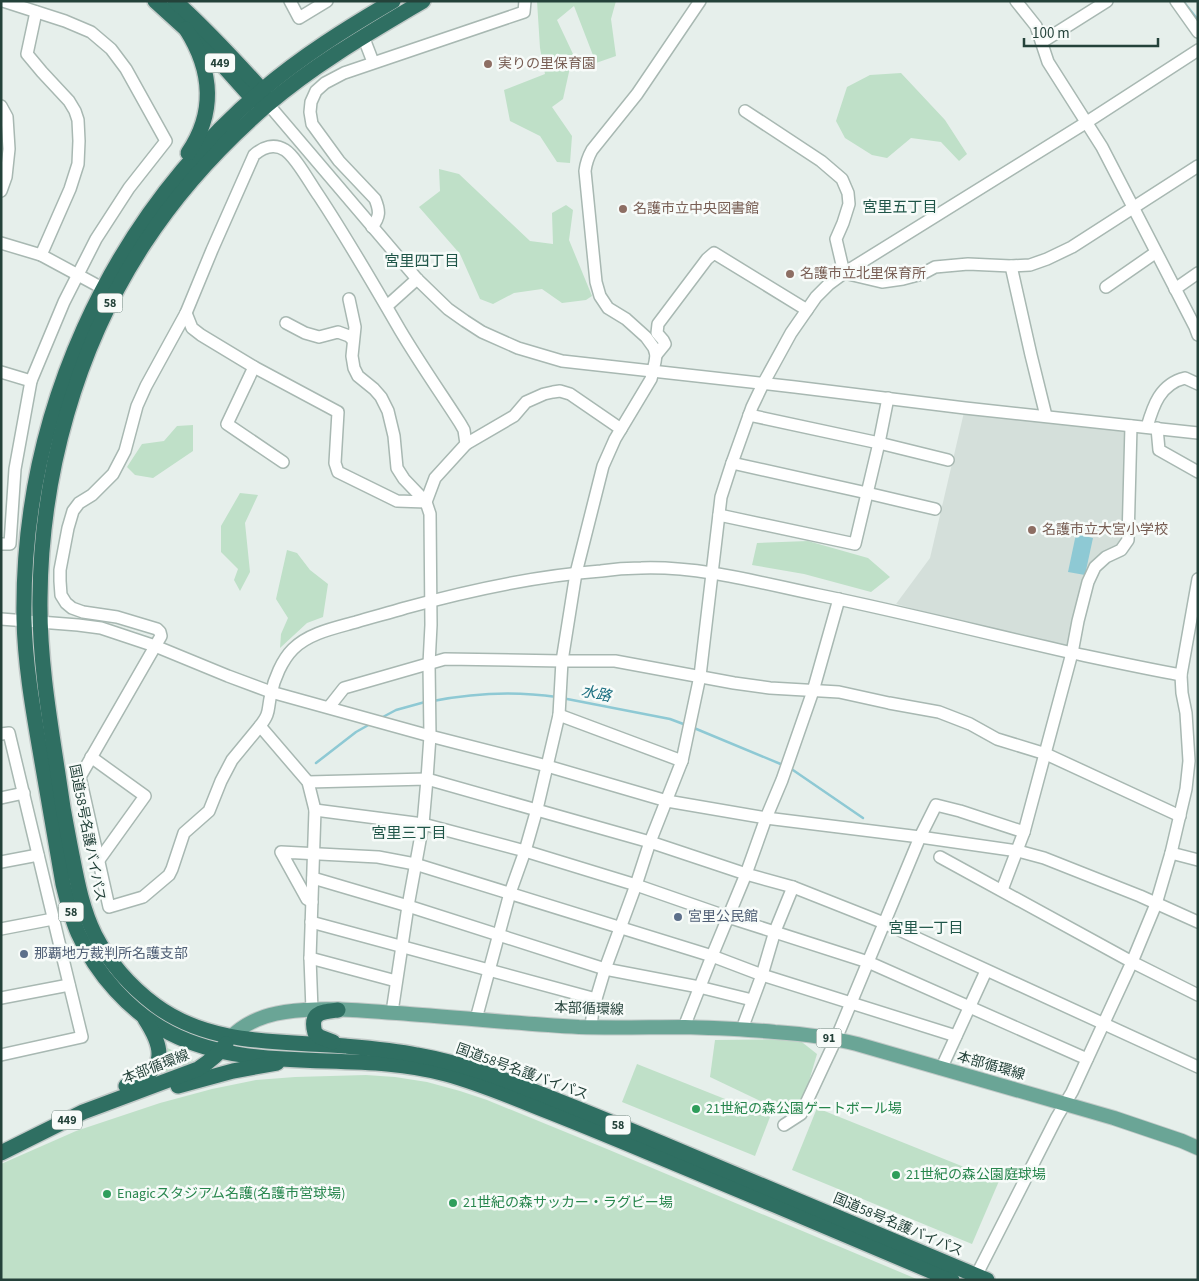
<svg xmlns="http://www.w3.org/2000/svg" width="1199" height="1281" font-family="'Source Sans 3','Noto Sans JP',sans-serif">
<rect width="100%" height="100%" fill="#e6efeb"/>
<polygon fill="#d4dfda" points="965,408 1131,426 1128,540 1095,567 1072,653 896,604 930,558"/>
<g fill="#bfe0c8">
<polygon points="537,1 616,1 611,19 616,56 596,63 574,6 557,20 573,54 563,99 552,107 572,136 570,163 557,162 540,136 510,121 504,90 545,74 540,48"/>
<polygon points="901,73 945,120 967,154 959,161 941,142 911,138 887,158 872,155 845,138 836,121 847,87 870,75"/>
<polygon points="439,169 459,174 530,241 553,244 552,213 566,205 573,210 569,240 592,296 586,300 562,303 542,289 514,293 493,304 480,299 460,254 419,207 440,191"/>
<polygon points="193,425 193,451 153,478 135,475 127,467 142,444 164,441 177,426"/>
<polygon points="240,493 258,495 245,523 250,572 240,591 234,580 238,569 221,552 221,526"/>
<polygon points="808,541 868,558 890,577 871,592 804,574 752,565 757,543"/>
<polygon points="287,550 297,553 310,570 328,584 323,617 307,623 280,648 281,634 288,618 276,599"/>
<polygon points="798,1039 817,1054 804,1098 781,1111 710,1077 715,1040"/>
<polygon points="163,1046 193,1060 186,1065 156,1075"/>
<polygon points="637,1064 770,1117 755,1156 622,1102"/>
<polygon points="366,1075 395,1077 427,1082 460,1091 487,1100 607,1149 919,1280 1,1280 1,1164 76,1131 160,1103 212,1089 256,1080 295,1077"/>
<polygon points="817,1108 999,1181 972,1244 792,1170"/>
</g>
<polygon fill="#8ec9d4" points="1076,534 1093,538 1085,575 1068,572"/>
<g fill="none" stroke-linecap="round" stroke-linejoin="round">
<g stroke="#8ec9d4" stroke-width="2.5">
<polyline points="1183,1 1198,20"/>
<polyline points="562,698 670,719 686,725"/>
<path d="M 433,701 C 473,693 516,691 557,697"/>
<polyline points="381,718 396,710 425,702"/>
<polyline points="694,728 783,765"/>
<polyline points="316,763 356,732 372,723"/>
<polyline points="790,768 863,818"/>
</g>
<defs>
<g id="minor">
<polyline points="290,1 299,18 327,1"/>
<polyline points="1016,1 1036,26 1048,62 1102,147 1195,327 1198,335"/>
<polyline points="1176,1 1198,32"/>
<polyline points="36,12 27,54 42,72 69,101 75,111 78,120 79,141 78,164 70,189 41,255"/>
<polyline points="363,36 373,62"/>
<polyline points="1042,42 1107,1"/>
<polyline points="268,104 417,279 448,309 465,321 482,332 518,348 562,361 795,387 965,408 1198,433"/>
<polyline points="1,106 7,117 9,149 6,177 1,191"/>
<polyline points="745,111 821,161 842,179 848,193 849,204 843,223 836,239 844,273"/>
<path d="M 372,227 C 380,217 380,211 375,199 L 339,161 L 312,124 L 310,112 L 311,102 L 316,91 L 325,83 L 344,73 L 524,12 L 525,1"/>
<polyline points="1,243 41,255 104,289"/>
<polyline points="1011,266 1031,355 1046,416"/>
<polyline points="844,273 882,282 903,279 922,274 935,267 968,264 1011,266 1030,265 1047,259 1072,247 1198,166"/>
<polyline points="1106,287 1155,253"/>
<polyline points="1175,289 1198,273"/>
<polyline points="349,299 355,327 352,356 354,368 358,376 374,389 381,397 388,411 394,436 397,468 404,479 426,502"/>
<polyline points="387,306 417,279"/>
<polyline points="186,313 192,328 201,335 254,367 338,412 335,463 338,472 397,501 426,502"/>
<polyline points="286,323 305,333 319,337 338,332 349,336 353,340"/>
<polyline points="656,355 665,344 663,340 657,333 658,324 707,259 714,253 807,310"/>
<polyline points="254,367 227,424 283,462"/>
<polyline points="1,372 31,381"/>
<polyline points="749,415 879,443 948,460"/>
<path d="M 1147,427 C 1153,406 1160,384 1185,378 L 1198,384"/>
<polyline points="1157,428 1159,450 1198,472"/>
<polyline points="466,444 514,416 526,402 544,394 553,392 560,391 570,394 621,429"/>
<polyline points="732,463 867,493 935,509"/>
<polyline points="719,515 855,544 879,443 888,398"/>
<polyline points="1,544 10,544 15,469 31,381 64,302 96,239 129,188 166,141 126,69 111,49 91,32 65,21 3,1"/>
<polyline points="1,619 78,625 101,628 155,646 228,676 271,692 430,736 547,766 667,801 766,818 920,837 1018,851 1044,858 1140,896 1198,922"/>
<polyline points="329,707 344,688 445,659 562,661 615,661 734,683 770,688 839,692 889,703 939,712 970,724 997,739 1046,754 1180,816"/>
<polyline points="559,715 682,761"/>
<path d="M 260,726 L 232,760 L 221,781 L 209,811 L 184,833 L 172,869 L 169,875 L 143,897 L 109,907 L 80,777 L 161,636 L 160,632 L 157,629 L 117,617 L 83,612 L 72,608 L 66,603 L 61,595 L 60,581 L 60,570 L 68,528 L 73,511 L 79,503 L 92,495 L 113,474 L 125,451 L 137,406 L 146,386 L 186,313 L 212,250 L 254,155 C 263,147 274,143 285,150 C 296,157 311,185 319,196 C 348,240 374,285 400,330 C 419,362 440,392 460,423 L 464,430 L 466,444 L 435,478 L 426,502 L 430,514 L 431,625 L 429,664 L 430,736 L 427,779 L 423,824 L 408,906 L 392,1012"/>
<path d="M 1,734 L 9,733 C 34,835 57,936 82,1037 L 1,1055"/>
<polyline points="91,757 145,796 99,860"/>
<polyline points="308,782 427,779 650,842 746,874 793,887 884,923 1198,1067"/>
<polyline points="1,798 24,793"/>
<polyline points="315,810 423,824 525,851 636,885 728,917 868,962 1087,1059"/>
<polyline points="1171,853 1198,860"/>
<polyline points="940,857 1132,962 1198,995"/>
<polyline points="1,862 38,855"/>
<polyline points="313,878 408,906 605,969 699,987 752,1000"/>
<polyline points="1002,890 1024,832 1072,653 1078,621 1088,582 1095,567 1106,557 1121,550 1128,540 1131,426"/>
<polyline points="312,902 307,899 281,852 378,857 415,864 712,956 762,975 956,1036"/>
<polyline points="311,922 596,999"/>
<polyline points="1,929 53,919"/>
<polyline points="310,958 396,981"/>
<polyline points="1,998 69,985"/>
<path d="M 312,1010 L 310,958 L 315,810 L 308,782 L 260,726 C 271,712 267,710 271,694 C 274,679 282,660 293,649 C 309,633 335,628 356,622 C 372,617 389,613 405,608 C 470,590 533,576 601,571 C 614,569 628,568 641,568 C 701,566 761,583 819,595 C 902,612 985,633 1068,652 C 1106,660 1143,668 1181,675"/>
<path d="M 476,1019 L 510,893 L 525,851 L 537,809 L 559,715 L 562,661 L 576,573 L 603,466 L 615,439 L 651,379 L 655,362 L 656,355 L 654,348 L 646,337 L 626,319 L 608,308 L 600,296 L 596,282 L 585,171 C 586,163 588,157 592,150 L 637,94 L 700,1"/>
<polyline points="591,1027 593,1009 605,969 636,885 650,842 682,761 700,676 721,497 732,463 752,407 763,384 791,333 816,297 829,284 844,273 1087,122 1198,50"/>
<polyline points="684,1027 712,956 746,874 766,818 782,780 813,691 839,599"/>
<polyline points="742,1029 762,975 775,931 793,887"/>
<polyline points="941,1069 986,971"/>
<polyline points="784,1125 801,1114 836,1039 920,837 936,805 960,811 1024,832"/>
<polyline points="974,1280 1057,1117 1072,1092 1132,962 1156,904 1171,853 1186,789 1189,761 1186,713 1182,693 1181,675 1198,579"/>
</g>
<path id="major" d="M 231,1037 C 246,1022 264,1015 285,1012 C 323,1006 371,1011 409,1014 C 466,1018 522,1024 579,1027 C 614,1028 649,1027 685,1027 C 715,1028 745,1029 775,1032 C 803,1034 830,1037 857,1044 L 1114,1118 L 1182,1141 L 1198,1148"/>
<g id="highway">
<polyline points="155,1 209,50 252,98 262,102"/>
<path d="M 175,1 C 206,29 234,59 262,90 L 265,98"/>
<path d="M 393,1 C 347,28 302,56 261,91 C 108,222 21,417 24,619 C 25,667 34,715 42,762 C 49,803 56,843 63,884 C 67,900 71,917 78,933 C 96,974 130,1012 170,1033 C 254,1076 356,1049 446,1074 C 479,1083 510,1096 542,1109 C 578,1123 614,1138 650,1153 C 751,1195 851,1237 952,1280"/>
<path d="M 423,1 C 369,33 315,64 267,105 C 221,145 177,193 144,244 C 76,348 41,475 40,598 C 39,656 49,716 58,774 C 61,797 65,821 70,845 C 76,875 81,907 95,935 C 109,962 131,987 155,1005 C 210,1046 281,1041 345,1046 C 369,1048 394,1050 417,1055 C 462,1063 504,1079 546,1096 C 584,1111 623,1127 661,1143 C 770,1189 878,1234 987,1280"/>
<path d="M 186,29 C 212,70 216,112 188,153"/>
<path d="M 333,1042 L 320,1037 L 315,1033 C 309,1012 322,1012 338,1010"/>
<path d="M 126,1086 C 165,1070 167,1053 145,1019"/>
<polyline points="178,1086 233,1071 277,1063"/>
<path d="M 1,1153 L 83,1112 L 198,1069 C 209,1062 218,1055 226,1044"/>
</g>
</defs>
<use href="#minor" stroke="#a8b8b2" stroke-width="14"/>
<use href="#major" stroke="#c2cac8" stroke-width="16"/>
<use href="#highway" stroke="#c2cac8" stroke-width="18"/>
<use href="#minor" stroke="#fff" stroke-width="11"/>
<use href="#major" stroke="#6aa596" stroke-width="14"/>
<use href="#highway" stroke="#2f6f62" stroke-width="15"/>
</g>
<g fill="#8d6e63" stroke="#f7fbf9" stroke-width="2">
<circle cx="488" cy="64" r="5"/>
<circle cx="623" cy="209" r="5"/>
<circle cx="790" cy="274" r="5"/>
<circle cx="1032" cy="530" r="5"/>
</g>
<g fill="#5c6f8a" stroke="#f7fbf9" stroke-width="2">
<circle cx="678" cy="917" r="5"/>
<circle cx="24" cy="954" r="5"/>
</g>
<g fill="#2e9e5b" stroke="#f7fbf9" stroke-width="2">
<circle cx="696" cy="1109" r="5"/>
<circle cx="896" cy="1175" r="5"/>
<circle cx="107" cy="1194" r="5"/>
<circle cx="453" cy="1203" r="5"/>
</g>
<g text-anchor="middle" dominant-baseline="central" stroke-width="5" stroke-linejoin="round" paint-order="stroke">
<g fill="#f7fbf9" stroke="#637a73" stroke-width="1">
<rect x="205" y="53.5" width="30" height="19" rx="4"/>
<rect x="97.5" y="293.5" width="25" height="19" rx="4"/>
<rect x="58.5" y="902.5" width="25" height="19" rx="4"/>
<rect x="816.5" y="1028.5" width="25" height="19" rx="4"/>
<rect x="52" y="1110.5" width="30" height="19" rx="4"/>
<rect x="605.5" y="1115.5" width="25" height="19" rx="4"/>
</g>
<g font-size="12" font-weight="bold" fill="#24423a">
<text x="220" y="63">449</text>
<text x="110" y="303">58</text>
<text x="71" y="912">58</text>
<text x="829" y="1038">91</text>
<text x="67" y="1120">449</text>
<text x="618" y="1125">58</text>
</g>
<g font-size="14" fill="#785e54" stroke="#f7fbf9" text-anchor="start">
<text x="498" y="64">実りの里保育園</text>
<text x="633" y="209">名護市立中央図書館</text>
<text x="800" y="274">名護市立北里保育所</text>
<text x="1042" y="530">名護市立大宮小学校</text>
</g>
<g font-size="14" fill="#24423a" stroke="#f7fbf9">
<text transform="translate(87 833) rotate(79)">国道58号名護バイパス</text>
<text transform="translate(589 1009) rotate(2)">本部循環線</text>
<text transform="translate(991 1066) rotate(16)">本部循環線</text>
<text transform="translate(156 1067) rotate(-21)">本部循環線</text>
<text transform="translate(522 1072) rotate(20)">国道58号名護バイパス</text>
<text transform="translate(898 1225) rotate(23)">国道58号名護バイパス</text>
</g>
<g font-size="14" fill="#4e5e75" stroke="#f7fbf9" text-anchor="start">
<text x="688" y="917">宮里公民館</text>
<text x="34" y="954">那覇地方裁判所名護支部</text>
</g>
<g font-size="14" fill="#27864d" stroke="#f7fbf9" text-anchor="start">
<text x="706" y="1109">21世紀の森公園ゲートボール場</text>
<text x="906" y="1175">21世紀の森公園庭球場</text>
<text x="117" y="1194">Enagicスタジアム名護(名護市営球場)</text>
<text x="463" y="1203">21世紀の森サッカー・ラグビー場</text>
</g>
<g font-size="15" fill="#1f5548" stroke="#f7fbf9">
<text x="900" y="207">宮里五丁目</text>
<text x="422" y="261">宮里四丁目</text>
<text x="409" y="833">宮里三丁目</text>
<text x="926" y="928">宮里一丁目</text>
</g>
<g font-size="15" font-style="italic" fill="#1c6f80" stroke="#f7fbf9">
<text transform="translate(596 694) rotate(11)">水路</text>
</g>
</g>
<rect width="1199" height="1281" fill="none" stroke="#24423a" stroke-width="5"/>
<path d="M1024 38v8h134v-8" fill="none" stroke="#24423a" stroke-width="2.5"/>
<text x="1032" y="38" font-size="15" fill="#24423a" stroke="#f7fbf9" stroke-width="4" paint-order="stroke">100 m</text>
</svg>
